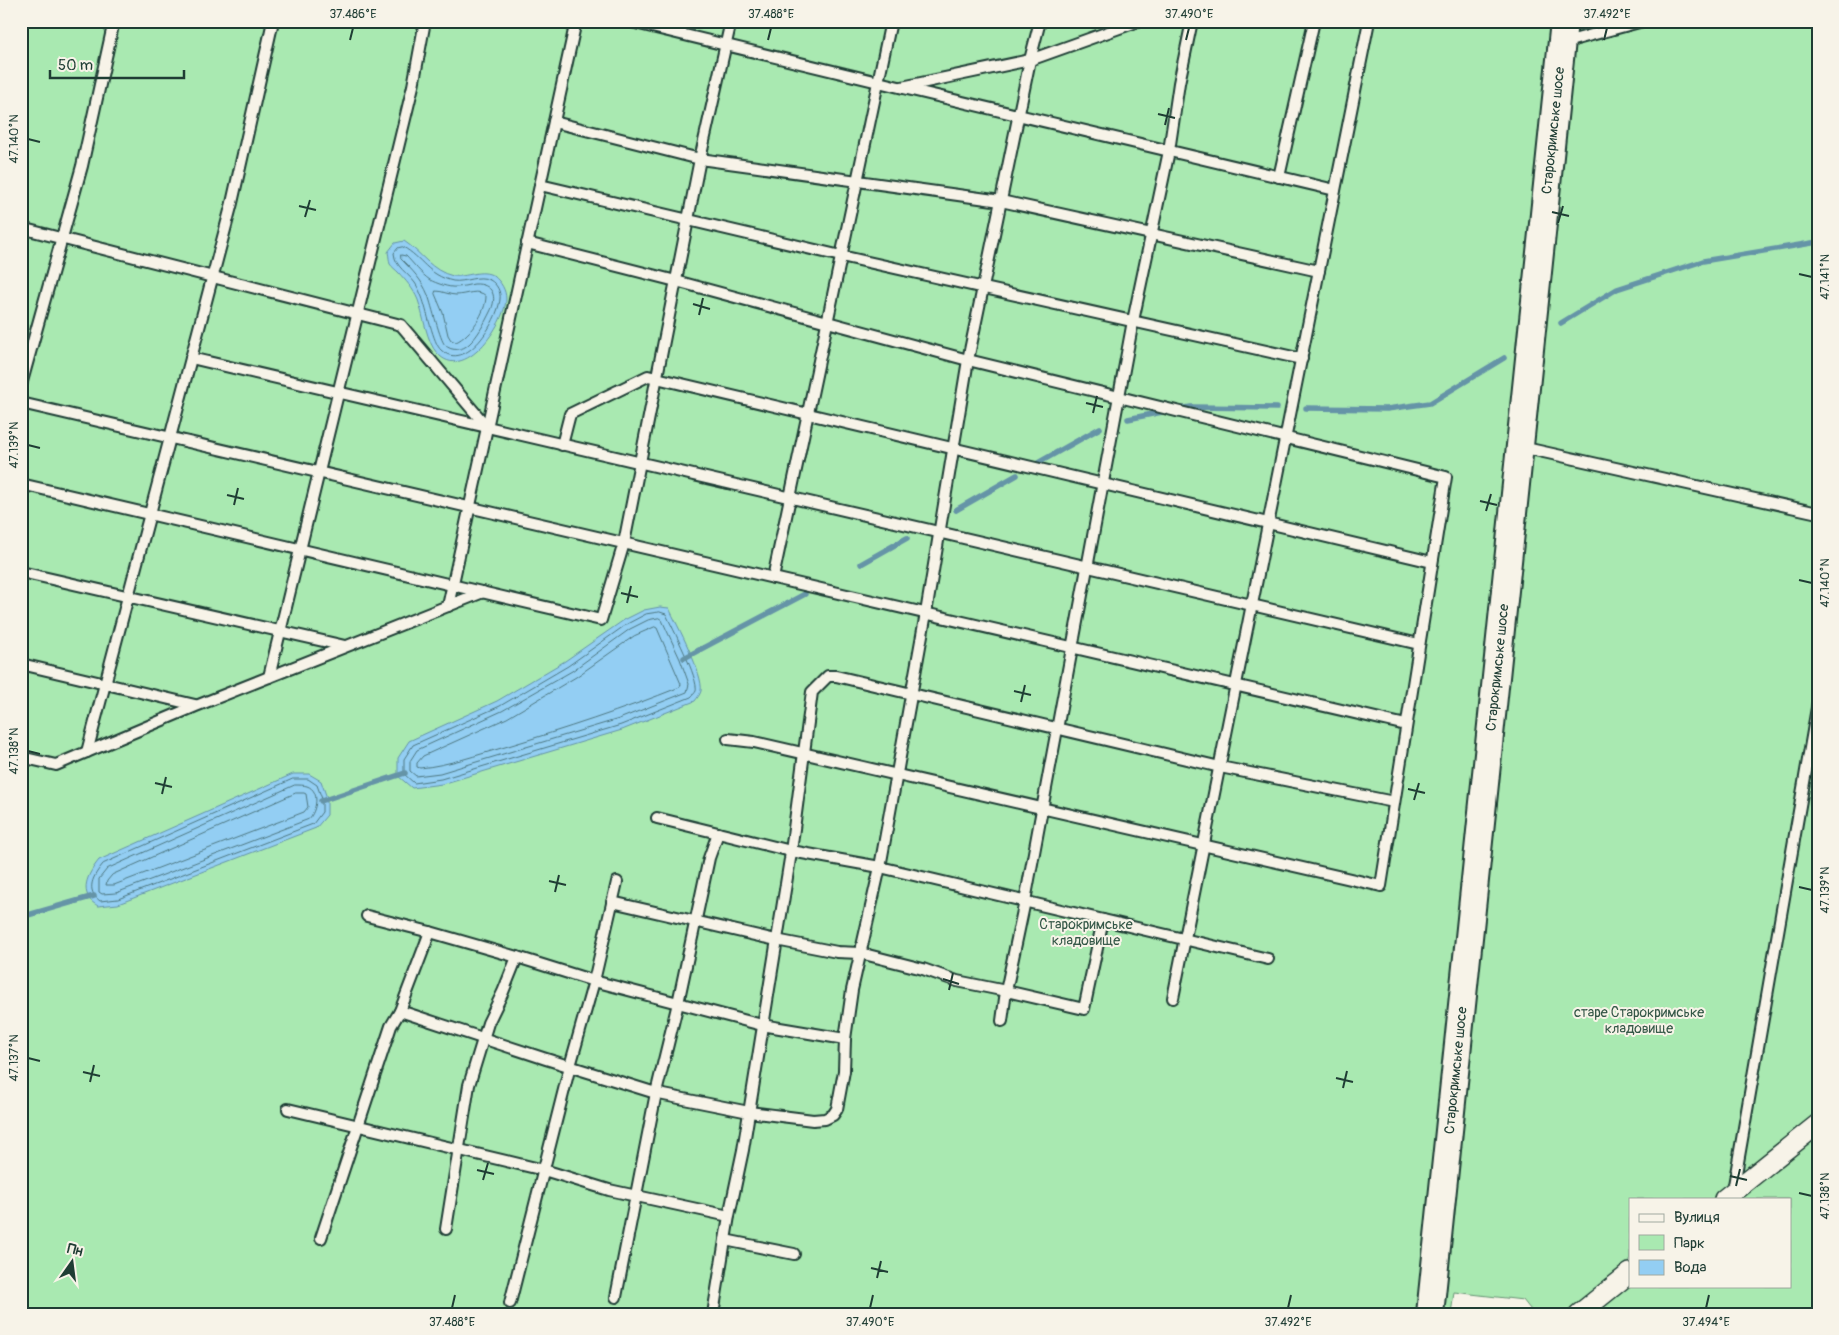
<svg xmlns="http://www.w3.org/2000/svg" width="1839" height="1335" font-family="Pangolin,sans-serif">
<rect width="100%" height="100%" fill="#f7f3e8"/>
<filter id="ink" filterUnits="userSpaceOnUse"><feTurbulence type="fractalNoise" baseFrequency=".02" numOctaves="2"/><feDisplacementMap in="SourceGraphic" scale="10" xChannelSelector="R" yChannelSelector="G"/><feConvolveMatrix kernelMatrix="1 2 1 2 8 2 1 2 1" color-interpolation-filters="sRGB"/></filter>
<g filter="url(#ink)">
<path fill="#a9e9b1" stroke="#649372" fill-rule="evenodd" d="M 21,21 L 1818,21 L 1818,1314 L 1534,1314 L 1523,1300 L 1454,1292 L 1451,1314 L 21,1314 ZM 1630,1199 L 1790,1199 L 1790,1286 L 1630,1286 Z"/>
<g fill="#93cef3" stroke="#6594a7">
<path d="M 404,241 C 422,253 431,271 453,276 C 466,278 481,268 494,276 C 501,282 506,290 506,299 C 505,324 464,384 437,353 C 427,343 423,314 418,300 C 413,288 406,281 398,272 C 396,270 392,267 390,264 C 389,261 389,256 388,252 L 395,243 Z"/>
<path d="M 660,607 L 669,608 C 677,625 704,675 701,691 C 700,695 697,698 695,701 L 622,730 L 442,784 L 412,788 L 398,776 L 398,758 L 409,741 L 497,701 L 565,661 L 624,620 L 644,610 Z"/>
<path d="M 293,774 L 309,774 L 321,781 L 327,798 L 327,815 L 316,828 L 118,904 L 98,906 C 95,904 90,901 89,898 C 81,885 91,870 99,860 Z"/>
</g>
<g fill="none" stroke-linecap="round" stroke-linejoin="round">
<g stroke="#4d7780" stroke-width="1">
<path d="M 403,247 C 423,258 427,275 453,281 C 465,283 478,274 490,280 C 497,284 501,292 500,299 C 498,321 466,373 441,350 C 433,343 427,310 422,297 C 420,292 418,287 415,283 C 408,273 395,267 394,253 L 398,248 Z"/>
<path d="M 401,255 L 406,256 C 413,263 421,274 430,280 C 436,283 449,288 456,287 C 462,287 468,285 474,284 C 493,283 498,297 490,312 C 485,322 478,336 469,344 C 463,350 452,352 445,345 C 440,340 432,306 428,295 C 422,280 412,270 401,259 Z"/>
<path d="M 436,291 C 443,291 449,295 456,295 C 466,295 478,288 486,296 C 486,312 471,335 456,342 L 451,340 L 448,335 L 443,313 L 435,294 Z"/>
<path d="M 660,612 L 666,614 C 672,627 699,679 696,691 C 695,693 692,696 691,697 L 621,725 L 441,779 L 414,783 L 404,774 L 404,759 L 413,745 L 500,706 L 568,666 L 627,624 L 646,614 Z"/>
<polygon points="659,618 662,620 680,659 689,684 687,692 619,719 440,773 416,776 410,771 410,761 417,750 502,711 572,671 630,629 648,620"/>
<path d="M 655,627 L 657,628 L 681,684 L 680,687 C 623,710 565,729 505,747 C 477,755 449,765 420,768 L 417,767 L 417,763 L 423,756 L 507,718 L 576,677 L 634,636 Z"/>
<path d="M 293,779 L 308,779 L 317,785 L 322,799 L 322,812 L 313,824 L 118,899 L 100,901 C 85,890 93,876 103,864 Z"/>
<path d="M 295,785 C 299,785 304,785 307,786 C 321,791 316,811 309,819 L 116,893 L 102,894 L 99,892 L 99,879 L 107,869 Z"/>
<polygon points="296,793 304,793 306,794 308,807 304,812 114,885 106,885 107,881 112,875"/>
</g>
<g stroke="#6594a7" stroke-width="5.5">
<polyline points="1561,323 1617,289 1703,261 1818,242"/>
<polyline points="1306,408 1387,409 1430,403 1504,358"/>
<polyline points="1179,409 1191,407 1277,408"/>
<polyline points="1128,419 1167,411"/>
<polyline points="1038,463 1100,428"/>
<polyline points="956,510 1017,475"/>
<polyline points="861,564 907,538"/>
<polyline points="684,658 805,594"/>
<polyline points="321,801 405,773"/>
<polyline points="21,917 94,896"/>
</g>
<defs>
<g id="lane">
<polyline points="627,21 899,87 1335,190"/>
<polyline points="1562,43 1643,21"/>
<polyline points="902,87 1030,60 1139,21"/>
<polyline points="554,122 700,159 1001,201 1319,271"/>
<polyline points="1279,177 1314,21"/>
<polyline points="540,185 841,256 1302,359"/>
<polyline points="21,228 401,325 487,427"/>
<polyline points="527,243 676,281 968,360 1446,477 1381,886 754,742 728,739"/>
<polyline points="191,358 1419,644"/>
<polyline points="21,385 82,166 114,21"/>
<polyline points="21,403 1406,725"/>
<polyline points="562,445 570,414 648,376 1432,562"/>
<polyline points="1521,447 1818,513"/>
<polyline points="21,484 601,620 624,543 700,159 731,21"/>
<polyline points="21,572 345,646"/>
<polyline points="773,578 891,21"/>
<polyline points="448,606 576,21"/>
<polyline points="21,664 195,705"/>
<polyline points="269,677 413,86 425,21"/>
<polyline points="87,752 232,203 273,21"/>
<polyline points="21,757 56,765 196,706 483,592"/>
<polyline points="718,833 791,851 880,867 1268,959"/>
<polyline points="617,882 594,981 762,1025 845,1039"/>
<polyline points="612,902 776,940 837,952 860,953 923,969 957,981 1006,991 1002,1021"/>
<polyline points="1103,920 1084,1009 1006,991 1025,901 1133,321 1169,151 1179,83 1192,21"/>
<polyline points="430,932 517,957"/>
<polyline points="1173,998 1369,21"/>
<polyline points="400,1011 546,1059 659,1094 749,1112 813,1120 825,1119 833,1115 837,1109 844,1071 845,1039 852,990 880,867 926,613 968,360 1030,60 1040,21"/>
<polyline points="288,1109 544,1170 609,1190 729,1216 725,1240"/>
<polyline points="1733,1191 1818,702"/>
<polyline points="729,1216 743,1150 790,859 812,692 828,676 836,676 1220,767 1394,802"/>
<polyline points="446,1229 469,1085 488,1023 503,992 517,957 594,981 570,1066 510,1303"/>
<polyline points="321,1238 391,1026 400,1011 430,932 367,916"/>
<polyline points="616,1297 656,1093 678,1003 709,858 718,833 657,818"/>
<polyline points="713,1314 725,1240 794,1254"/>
</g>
<g id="street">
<polyline points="1724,1199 1818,1124"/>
<polyline points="1579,1314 1630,1273"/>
</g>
<g id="secondary">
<path id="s1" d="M 1430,1314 L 1564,21"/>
</g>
</defs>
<use href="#lane" stroke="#1f3d34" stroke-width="14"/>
<use href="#street" stroke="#1f3d34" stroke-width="22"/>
<use href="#secondary" stroke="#1f3d34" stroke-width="30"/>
<use href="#lane" stroke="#f7f3e8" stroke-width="10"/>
<use href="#street" stroke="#f7f3e8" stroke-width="19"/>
<use href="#secondary" stroke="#f7f3e8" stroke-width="26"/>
</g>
</g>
<path fill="none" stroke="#1f3d34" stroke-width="2" d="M 350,40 L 353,28M 768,40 L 771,28M 1186,40 L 1189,28M 1604,40 L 1607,28M 1158,114 L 1175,118M 1165,125 L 1169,108M 28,139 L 40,142M 299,206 L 316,210M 1552,212 L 1569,216M 305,217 L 310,200M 1558,223 L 1563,206M 1799,274 L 1812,277M 693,304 L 710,309M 699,315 L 703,298M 1086,403 L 1103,407M 1093,413 L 1097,396M 28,445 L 40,448M 227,495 L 244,499M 1480,501 L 1497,505M 234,505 L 238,488M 1486,511 L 1491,494M 1799,580 L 1812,583M 621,593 L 638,597M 627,603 L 631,586M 1014,691 L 1031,695M 1021,702 L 1025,685M 28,751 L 40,754M 155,783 L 172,787M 1408,789 L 1425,793M 162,794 L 166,777M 1414,800 L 1419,783M 549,881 L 566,885M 1799,887 L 1812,890M 555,892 L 559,875M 943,979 L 959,984M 949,990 L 953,973M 28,1058 L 40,1061M 83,1072 L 100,1076M 1336,1078 L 1353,1082M 90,1082 L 94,1065M 1343,1088 L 1347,1071M 477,1170 L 494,1174M 1730,1176 L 1747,1180M 483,1180 L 488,1163M 1736,1186 L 1740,1169M 1799,1193 L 1812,1196M 871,1268 L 888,1272M 877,1278 L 881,1261M 452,1308 L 455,1295M 870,1308 L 873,1295M 1288,1308 L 1291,1295M 1706,1308 L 1709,1295"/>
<g text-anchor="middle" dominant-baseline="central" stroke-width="4" stroke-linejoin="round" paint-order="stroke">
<g font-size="14" fill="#1f3d34" stroke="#f7f3e8">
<text stroke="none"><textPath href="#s1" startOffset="1190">Старокримське шосе</textPath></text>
<text stroke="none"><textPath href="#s1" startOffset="650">Старокримське шосе</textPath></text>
<text stroke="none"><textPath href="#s1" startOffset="245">Старокримське шосе</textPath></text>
</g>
<g font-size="14" fill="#345747" stroke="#f7f3e8">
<text x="1086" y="924">Старокримське<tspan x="1086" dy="16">кладовище</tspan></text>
<text x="1639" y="1012">старе Старокримське<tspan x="1639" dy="16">кладовище</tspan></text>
</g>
</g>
<rect width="1839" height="1335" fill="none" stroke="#f7f3e8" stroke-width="55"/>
<rect x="1629" y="1198" width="162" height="90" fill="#f7f3e8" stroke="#a1aaa0"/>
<rect x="1639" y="1214" width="25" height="8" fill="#f7f3e8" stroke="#a1aaa0"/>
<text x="1674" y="1222" font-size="15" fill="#1f3d34">Вулиця</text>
<rect x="1639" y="1235" width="25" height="15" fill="#a9e9b1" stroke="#a1aaa0"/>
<text x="1674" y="1248" font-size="15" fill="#1f3d34">Парк</text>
<rect x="1639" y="1260" width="25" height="15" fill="#93cef3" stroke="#a1aaa0"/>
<text x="1674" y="1272" font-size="15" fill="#1f3d34">Вода</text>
<g transform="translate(72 1262) rotate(14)" stroke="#f7f3e8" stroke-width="4" paint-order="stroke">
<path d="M0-4L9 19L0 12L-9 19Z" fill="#1f3d34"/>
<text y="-8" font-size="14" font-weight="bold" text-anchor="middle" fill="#1f3d34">Пн</text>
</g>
<path d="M50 70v8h134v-8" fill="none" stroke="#1f3d34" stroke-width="2.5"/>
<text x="58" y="70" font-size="15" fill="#1f3d34" stroke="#f7f3e8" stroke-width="4" paint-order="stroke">50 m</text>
<rect x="28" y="28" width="1784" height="1280" fill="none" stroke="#1f3d34" stroke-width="2"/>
<g font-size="12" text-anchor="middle" fill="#1f3d34">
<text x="353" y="18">37.486°E</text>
<text x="771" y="18">37.488°E</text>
<text x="1189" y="18">37.490°E</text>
<text x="1607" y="18">37.492°E</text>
<text transform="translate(14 139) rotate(-90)" y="4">47.140°N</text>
<text transform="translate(1825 277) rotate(-90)" y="4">47.141°N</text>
<text transform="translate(14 445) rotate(-90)" y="4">47.139°N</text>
<text transform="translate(1825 583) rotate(-90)" y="4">47.140°N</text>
<text transform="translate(14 751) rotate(-90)" y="4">47.138°N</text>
<text transform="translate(1825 890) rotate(-90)" y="4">47.139°N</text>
<text transform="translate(14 1058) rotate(-90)" y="4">47.137°N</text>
<text transform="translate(1825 1196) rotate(-90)" y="4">47.138°N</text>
<text x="452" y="1326">37.488°E</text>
<text x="870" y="1326">37.490°E</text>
<text x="1288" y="1326">37.492°E</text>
<text x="1706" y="1326">37.494°E</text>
</g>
</svg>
